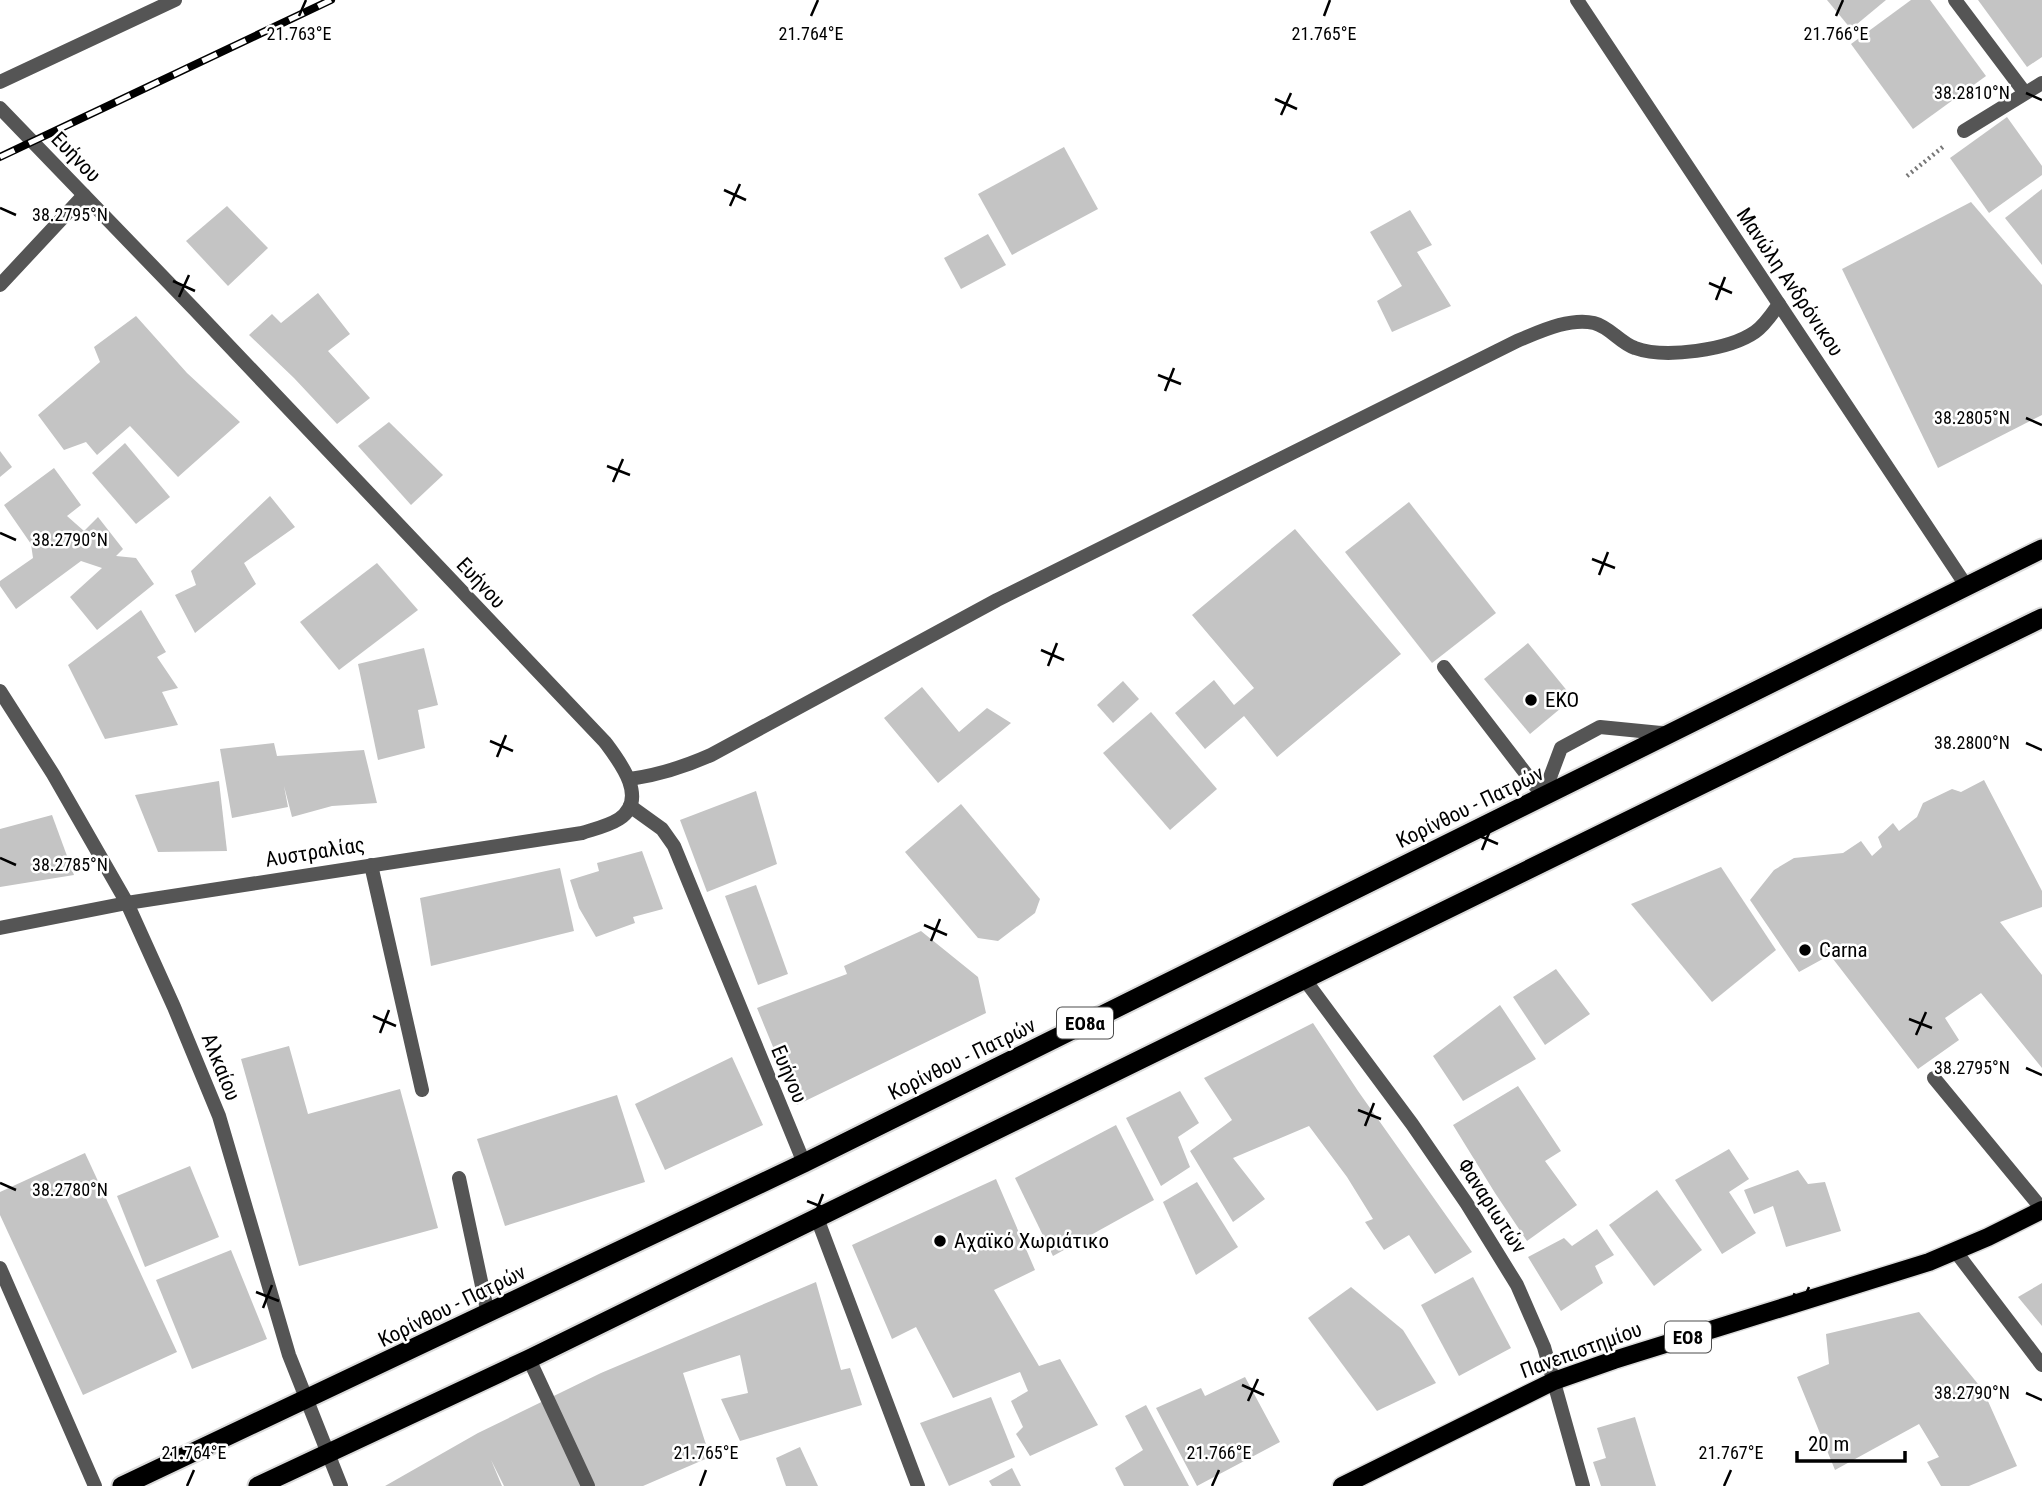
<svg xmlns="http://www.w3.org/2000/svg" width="2042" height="1486" font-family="'Roboto Condensed',sans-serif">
<rect width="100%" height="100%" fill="#fff"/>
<g fill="#c4c4c4">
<polygon points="1827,0 1886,0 1851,29"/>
<polygon points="1911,0 1930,0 1986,76 1913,129 1851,44"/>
<polygon points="1978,0 2042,0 2042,57 2027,67"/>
<polygon points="2007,117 2042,166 2042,175 1989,213 1950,158"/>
<polygon points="1064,147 1098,209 1012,255 978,194"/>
<polygon points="2042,189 2042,265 2005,218"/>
<polygon points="1971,202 2042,285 2042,415 1938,468 1842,269"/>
<polygon points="227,206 268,248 228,286 186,241"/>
<polygon points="1410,210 1432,245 1417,252 1451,306 1392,332 1377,301 1402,286 1370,232"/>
<polygon points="988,234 1006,265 961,289 944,258"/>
<polygon points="318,293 350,334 328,351 370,398 337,424 294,378 249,335 272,314 281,323"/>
<polygon points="136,316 187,373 240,422 178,477 130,426 97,455 86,442 64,450 38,415 100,362 94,347"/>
<polygon points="389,422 443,475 411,505 358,446"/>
<polygon points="125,443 170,497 136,524 92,473"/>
<polygon points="0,451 12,467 0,477"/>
<polygon points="54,468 81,505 67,516 84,531 98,517 123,549 116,556 136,558 154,584 97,630 70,597 102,568 81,561 16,609 0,586 0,581 33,558 31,544 4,505"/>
<polygon points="270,496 295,527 244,563 256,584 195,633 175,595 196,585 191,571"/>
<polygon points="1409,502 1496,613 1432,663 1345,552"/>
<polygon points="1295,529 1401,654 1277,757 1244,716 1205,749 1175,713 1214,680 1234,705 1254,688 1192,615"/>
<polygon points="377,563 418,610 339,670 300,622"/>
<polygon points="141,610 166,652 157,657 178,688 162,692 178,725 105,739 68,665"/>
<polygon points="1528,643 1573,698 1530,734 1484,679"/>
<polygon points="424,648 438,705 418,710 425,748 378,760 358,664"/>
<polygon points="1123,681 1139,699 1113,723 1097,705"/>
<polygon points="922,687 959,732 987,708 1011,723 938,783 884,718"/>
<polygon points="1151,712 1217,789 1170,830 1103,753"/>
<polygon points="274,743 277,756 364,750 377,803 332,806 292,817 284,786 288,807 232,818 220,749"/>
<polygon points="1984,780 2042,891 2042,907 2000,922 2042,975 2042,1068 1981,993 1945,1018 1959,1040 1918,1069 1830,955 1799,972 1750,900 1774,870 1794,858 1843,853 1861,841 1872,856 1882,847 1878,837 1893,823 1899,831 1917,817 1923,803 1952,789 1961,792"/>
<polygon points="219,781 227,851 158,852 135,795"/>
<polygon points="756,791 777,864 707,892 680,820"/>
<polygon points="961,804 1040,899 1035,913 998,941 978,938 905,852"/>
<polygon points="52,815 74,875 0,887 0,829"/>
<polygon points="642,851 663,909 633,917 635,923 596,937 579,908 570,880 599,871 597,863"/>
<polygon points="1721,867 1776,950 1712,1002 1631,904"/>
<polygon points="560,868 574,931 431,966 420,898"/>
<polygon points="756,885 788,974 758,985 725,896"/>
<polygon points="921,931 978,977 986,1013 797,1105 757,1008 847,974 844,966"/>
<polygon points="1556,969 1590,1014 1545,1045 1513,997"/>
<polygon points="1500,1005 1536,1059 1463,1101 1433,1056"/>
<polygon points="1313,1023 1358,1091 1472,1252 1435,1274 1409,1235 1384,1250 1365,1222 1373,1219 1347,1177 1309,1126 1233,1158 1265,1199 1233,1222 1190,1151 1232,1120 1204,1078"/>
<polygon points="289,1046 308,1114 400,1089 438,1228 299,1266 241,1059"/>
<polygon points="732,1057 763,1125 665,1170 635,1104"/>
<polygon points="1518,1086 1561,1151 1545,1161 1577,1205 1527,1241 1495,1193 1453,1125"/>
<polygon points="1180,1091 1199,1123 1178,1137 1190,1167 1161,1186 1126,1118"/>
<polygon points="617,1095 645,1182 505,1226 477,1139"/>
<polygon points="1116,1125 1154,1200 1053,1256 1015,1178"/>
<polygon points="1729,1149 1749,1179 1729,1192 1756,1233 1722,1254 1675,1180"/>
<polygon points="85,1153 177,1352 83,1395 0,1215 0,1192"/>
<polygon points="190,1166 219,1237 145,1267 117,1196"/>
<polygon points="1798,1170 1808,1184 1825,1182 1841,1231 1786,1247 1773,1206 1754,1214 1744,1190"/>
<polygon points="996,1179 1035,1270 994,1290 1039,1366 1060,1359 1098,1425 1030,1456 1016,1434 1023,1427 1011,1401 1028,1391 1020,1372 953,1398 916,1327 892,1339 852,1245"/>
<polygon points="1197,1182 1238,1247 1196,1275 1163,1202"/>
<polygon points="1657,1190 1702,1250 1654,1286 1609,1225"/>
<polygon points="1597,1229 1614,1255 1595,1266 1603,1283 1561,1311 1528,1257 1564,1238 1572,1246"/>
<polygon points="231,1250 267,1339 192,1369 156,1280"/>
<polygon points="1473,1277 1511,1348 1459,1376 1421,1305"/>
<polygon points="816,1282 841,1370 850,1368 862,1405 740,1441 721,1399 748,1393 740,1355 683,1373 710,1457 643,1486 504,1486 491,1460 502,1486 385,1486 478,1433 601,1373"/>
<polygon points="2042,1283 2042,1326 2018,1297"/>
<polygon points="1351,1287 1403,1330 1436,1383 1377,1411 1308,1318"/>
<polygon points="1919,1312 1983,1390 2017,1466 1969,1486 1941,1486 1927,1462 1939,1457 1919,1424 1835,1470 1797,1377 1829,1364 1826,1334"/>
<polygon points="1245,1377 1280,1442 1197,1486 1156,1408 1201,1388 1205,1396"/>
<polygon points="991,1397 1015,1457 949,1486 920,1423"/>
<polygon points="1146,1405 1189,1486 1124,1486 1115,1468 1143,1450 1125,1416"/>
<polygon points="1635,1417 1656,1486 1601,1486 1593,1462 1606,1458 1597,1428"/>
<polygon points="800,1447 818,1486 786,1486 776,1458"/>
<polygon points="1012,1468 1021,1486 992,1486 989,1481"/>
</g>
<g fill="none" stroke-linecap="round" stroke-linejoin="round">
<defs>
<polyline id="primary" points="1342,1486 1554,1381 1614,1360 1929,1262 1988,1237 2042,1210"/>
<g id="trunk">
<polyline points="122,1486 804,1163 2042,549"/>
<polyline points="258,1486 529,1359 2042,618"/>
</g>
</defs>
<use href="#primary" stroke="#dbdbdb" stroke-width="21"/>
<use href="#trunk" stroke="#dbdbdb" stroke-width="23"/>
<polyline stroke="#777" stroke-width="4.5" stroke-dasharray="2 3.5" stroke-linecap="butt" points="1907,176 1944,146"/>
<g stroke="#555" stroke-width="14">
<polyline points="1444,667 1543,796"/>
<polyline points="1543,796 1561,748 1600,727 1671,734"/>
<polyline points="630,806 662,829 674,846 804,1163"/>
<polyline points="1934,1078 2042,1209"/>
<polyline points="459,1178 488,1314"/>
<polyline points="529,1359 588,1486"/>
</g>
<g stroke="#555" stroke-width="14">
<polyline points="1577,0 1967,587"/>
<polyline points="1955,0 2025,93"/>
<polyline points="0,82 175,0"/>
<polyline points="1964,131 2042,83"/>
<polyline points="0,285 84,195"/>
<polyline points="0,691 53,774 127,903 174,1007 219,1116 289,1355 341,1486"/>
<path d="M 630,779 C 659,775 684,767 711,755 L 997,600 L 1517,341 C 1539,332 1570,317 1594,323 C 1610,327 1620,343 1635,348 C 1665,359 1729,350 1755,332 C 1765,325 1772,314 1779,304"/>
<polyline points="371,865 422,1090"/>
<polyline points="1305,980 1412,1124 1467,1204 1517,1285 1544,1347 1583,1486"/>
<polyline points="817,1218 918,1486"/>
<polyline points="1956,1252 2042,1365"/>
<polyline points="0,1268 95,1486"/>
</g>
<path stroke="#555" stroke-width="14" d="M 0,108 L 194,309 L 605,742 C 620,762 649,799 619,819 C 608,826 594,829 582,833 L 127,903 L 0,928"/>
<use href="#primary" stroke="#000" stroke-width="18"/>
<use href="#trunk" stroke="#000" stroke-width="19"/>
<defs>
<polyline id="rail" points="0,157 331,0"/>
</defs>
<use href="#rail" stroke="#000" stroke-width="8"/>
<use href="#rail" stroke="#fff" stroke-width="5" stroke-dasharray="16" stroke-linecap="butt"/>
</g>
<path fill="none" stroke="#000" stroke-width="2.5" d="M 299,16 L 306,0M 811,16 L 818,0M 1324,16 L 1330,0M 1836,16 L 1843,0M 2026,93 L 2042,100M 1275,99 L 1297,109M 1281,115 L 1291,93M 724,190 L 746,200M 730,206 L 740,184M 0,208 L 16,215M 173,281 L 195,291M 1709,283 L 1732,293M 179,297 L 189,275M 1716,300 L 1725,277M 1158,375 L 1181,384M 1165,391 L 1174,368M 2026,418 L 2042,425M 607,466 L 630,475M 613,482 L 623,459M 0,533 L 16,540M 1592,559 L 1615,568M 1599,575 L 1608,552M 1041,650 L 1064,660M 1048,666 L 1057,643M 490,741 L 513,751M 2026,743 L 2042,750M 497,757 L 506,735M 1475,834 L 1498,844M 1482,850 L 1491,828M 0,858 L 16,865M 924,925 L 947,935M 931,941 L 940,919M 373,1016 L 396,1026M 1909,1019 L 1932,1028M 380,1033 L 389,1010M 1916,1035 L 1926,1012M 2026,1068 L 2042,1075M 1358,1110 L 1381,1119M 1365,1126 L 1374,1103M 0,1183 L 16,1190M 807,1201 L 830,1210M 814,1217 L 823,1194M 256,1292 L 279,1301M 1793,1294 L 1815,1304M 263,1308 L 272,1285M 1799,1310 L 1809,1287M 1242,1385 L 1264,1395M 2026,1393 L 2042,1400M 1248,1401 L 1258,1379M 187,1486 L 194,1470M 700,1486 L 706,1470M 1212,1486 L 1219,1470M 1724,1486 L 1731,1470"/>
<g fill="#000" stroke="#fff" stroke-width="2.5">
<circle cx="1531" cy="700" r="7"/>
<circle cx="1805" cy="950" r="7"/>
<circle cx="940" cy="1241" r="7"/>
</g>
<g text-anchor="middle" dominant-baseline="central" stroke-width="5" stroke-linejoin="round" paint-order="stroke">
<g fill="#fff" stroke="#4c4c4c" stroke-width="2">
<rect x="1057" y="1007.5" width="56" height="31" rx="5"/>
<rect x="1665" y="1321.5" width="46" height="31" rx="5"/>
</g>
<g font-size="19" font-weight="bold" fill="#000">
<text x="1085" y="1023">ΕΟ8α</text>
<text x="1688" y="1337">ΕΟ8</text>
</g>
<g font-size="21" fill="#000" stroke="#fff">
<text transform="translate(76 157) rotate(46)">Ευήνου</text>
<text transform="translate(1790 282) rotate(56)">Μανώλη Ανδρόνικου</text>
<text transform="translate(481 583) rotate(47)">Ευήνου</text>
<text transform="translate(1470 807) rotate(-26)">Κορίνθου - Πατρών</text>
<text transform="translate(315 852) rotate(-9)">Αυστραλίας</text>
<text transform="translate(962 1059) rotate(-26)">Κορίνθου - Πατρών</text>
<text transform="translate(221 1067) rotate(68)">Αλκαίου</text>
<text transform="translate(789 1074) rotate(67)">Ευήνου</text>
<text transform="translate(1492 1206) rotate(57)">Φαναριωτών</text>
<text transform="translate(452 1306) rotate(-26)">Κορίνθου - Πατρών</text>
<text transform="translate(1581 1350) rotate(-20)">Πανεπιστημίου</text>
</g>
<g font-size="21" fill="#000" stroke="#fff" text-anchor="start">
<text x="1545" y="700">EKO</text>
<text x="1819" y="950">Carna</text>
<text x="954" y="1241">Αχαϊκό Χωριάτικο</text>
</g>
</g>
<g font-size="18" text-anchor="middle" fill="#000" stroke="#fff" stroke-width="5" stroke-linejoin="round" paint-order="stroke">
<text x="299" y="40">21.763°E</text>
<text x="811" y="40">21.764°E</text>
<text x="1324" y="40">21.765°E</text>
<text x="1836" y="40">21.766°E</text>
<text x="1972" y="99">38.2810°N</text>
<text x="70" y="221">38.2795°N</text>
<text x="1972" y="424">38.2805°N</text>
<text x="70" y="546">38.2790°N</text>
<text x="1972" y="749">38.2800°N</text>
<text x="70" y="871">38.2785°N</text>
<text x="1972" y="1074">38.2795°N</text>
<text x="70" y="1196">38.2780°N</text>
<text x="1972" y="1399">38.2790°N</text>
<text x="194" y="1459">21.764°E</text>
<text x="706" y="1459">21.765°E</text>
<text x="1219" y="1459">21.766°E</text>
<text x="1731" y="1459">21.767°E</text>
</g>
<path d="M1797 1451v10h108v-10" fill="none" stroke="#000000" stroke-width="3.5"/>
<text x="1808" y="1451" font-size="21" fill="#000000" stroke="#ffffff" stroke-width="5" paint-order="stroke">20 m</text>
</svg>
